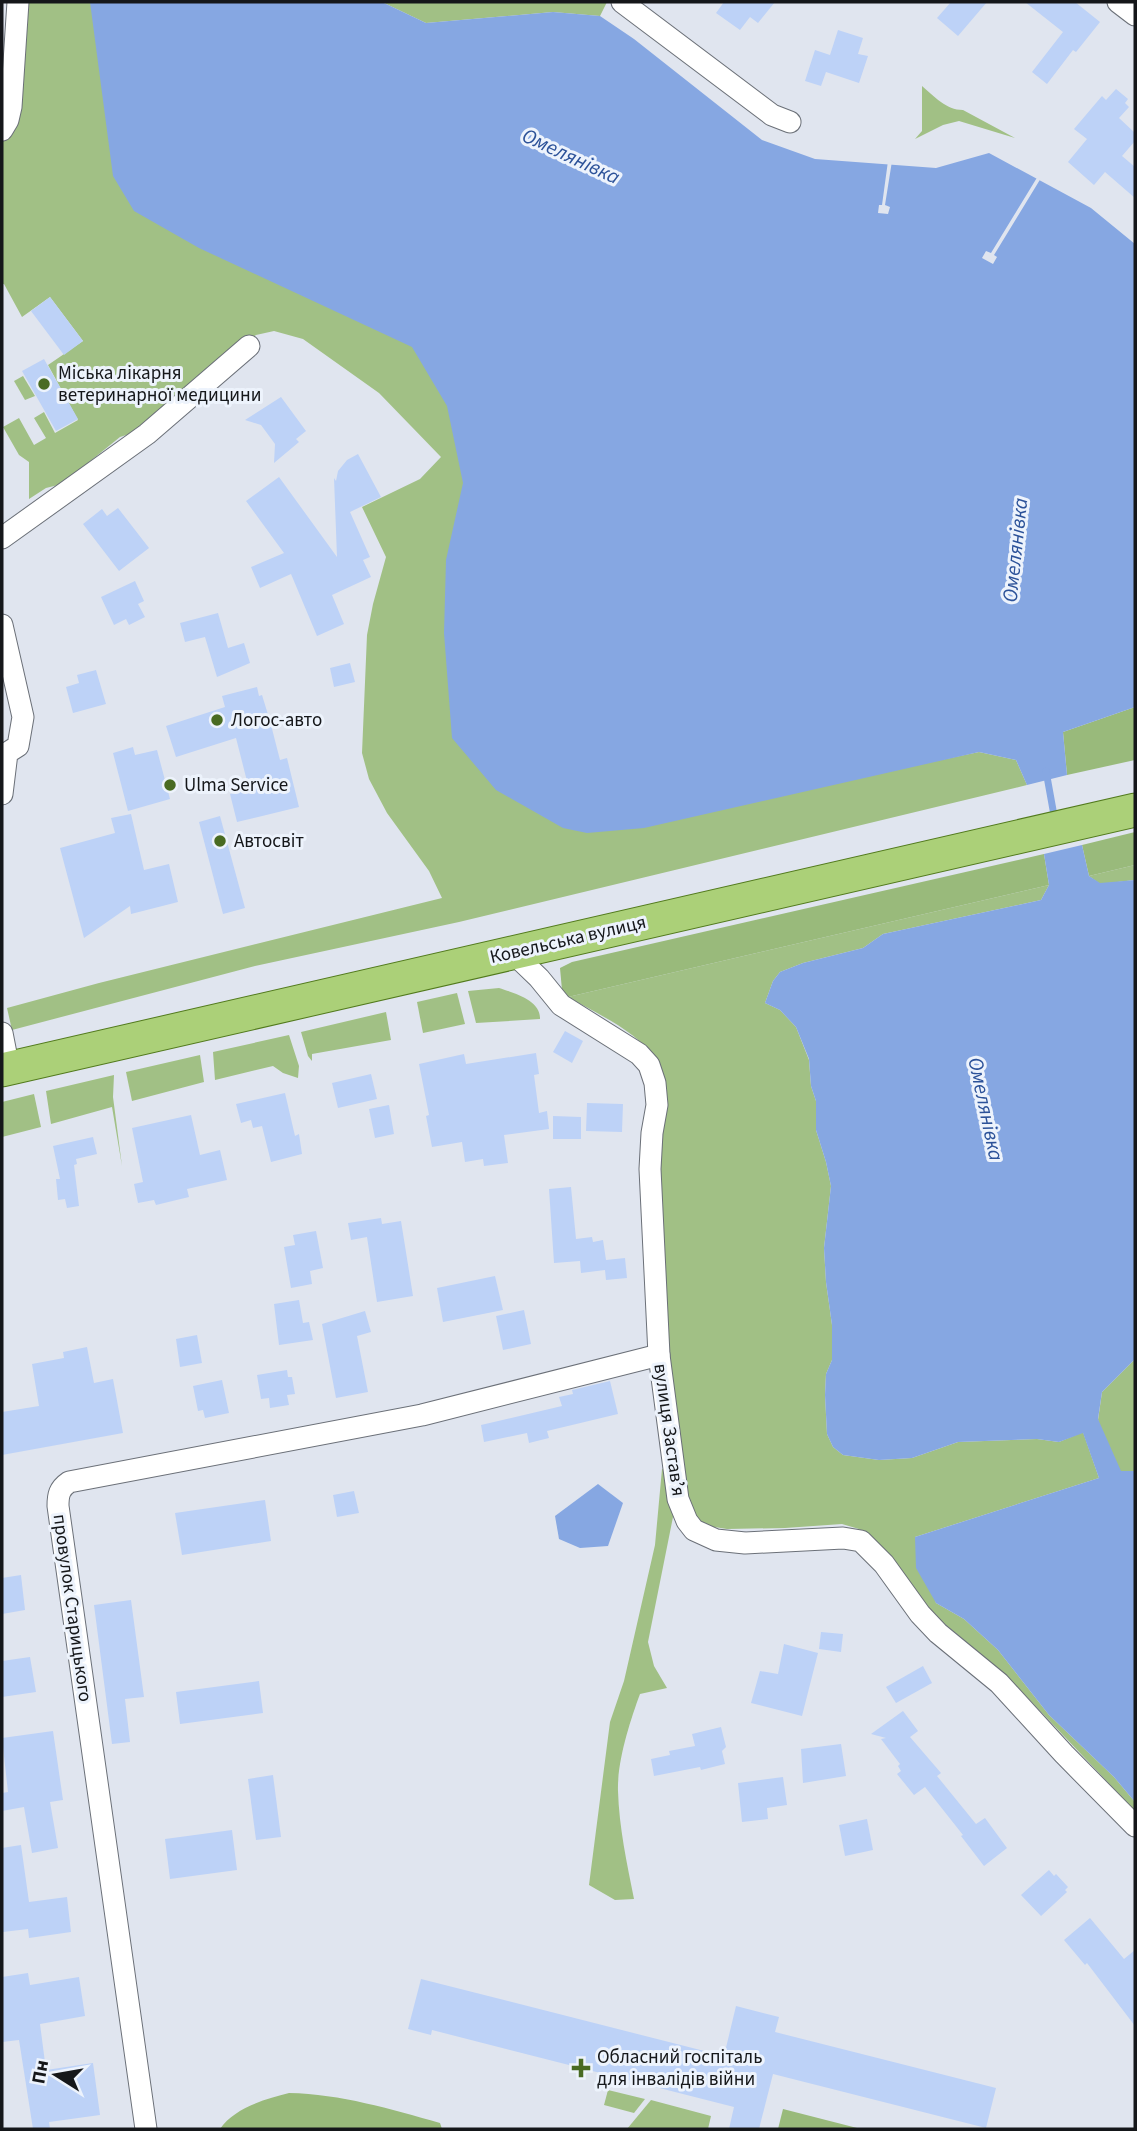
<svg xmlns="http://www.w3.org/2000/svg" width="1137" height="2131" font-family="'Source Sans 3',sans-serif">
<rect width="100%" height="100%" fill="#e0e5ef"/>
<g fill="#a1c085">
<polygon points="23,2 133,2 323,263 902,768 979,752 1016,760 1027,785 459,922 255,966 12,1030 7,1008 99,983 442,898 429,871 387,813 369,779 362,753 367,635 373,604 386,557 362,507 420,479 441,457 379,393 303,339 274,331 256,335 247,341 142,430 120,437 62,484 46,488 29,499 29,462 19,455 3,427 19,418 34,445 46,438 34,418 44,412 55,433 78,420 48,365 83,341 50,297 22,317 4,284 2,284 2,141 10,132"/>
<polygon points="382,2 607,2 600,16 553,12 426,23"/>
<path d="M 922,86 C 934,96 946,110 963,110 L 1015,138 L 959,121 L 943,125 L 915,139 L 922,131 Z"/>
<polygon points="23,376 35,396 25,400 14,381"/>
<polygon points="1135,865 1135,880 1100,884 1089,876"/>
<path d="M 1049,885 L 1041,900 L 883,934 L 863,948 L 803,963 L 780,972 L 773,981 L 765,1003 L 780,1010 L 796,1027 L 809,1060 L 811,1086 L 816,1101 L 816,1130 L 826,1162 L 831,1186 L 824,1248 L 826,1282 L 832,1325 L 832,1360 L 826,1374 L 825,1395 L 827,1434 L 833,1447 L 843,1455 L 879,1460 L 912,1458 L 958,1442 L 1037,1439 L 1059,1442 L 1083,1432 L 1099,1478 L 915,1537 L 936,1603 L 964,1619 L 998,1650 L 1049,1715 L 1114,1777 L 1135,1802 L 1135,1811 L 1006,1675 L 940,1620 L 859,1529 L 842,1524 L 785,1528 L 727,1529 L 708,1526 L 701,1521 L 692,1514 L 687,1503 L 664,1347 L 658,1061 C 637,1031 599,1015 568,997 Z"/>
<path d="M 499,988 C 514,993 541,1000 540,1019 L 476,1023 L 468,991 Z"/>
<polygon points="457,993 465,1024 423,1033 417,1002"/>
<polygon points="386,1012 391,1040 312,1054 312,1061 308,1056 301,1032"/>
<polygon points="289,1035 299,1066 298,1078 283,1073 273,1066 215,1080 213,1052"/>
<polygon points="200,1055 204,1082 132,1101 126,1072"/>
<polygon points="114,1075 113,1097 122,1166 112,1107 51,1124 46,1091"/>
<polygon points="34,1094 41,1127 2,1137 2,1102"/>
<polygon points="1135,1359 1135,1481 1117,1476 1098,1420 1102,1392"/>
<path d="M 662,1469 L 671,1471 L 675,1507 L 648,1642 L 654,1666 L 667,1688 L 640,1694 C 630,1721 617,1762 618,1791 C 619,1827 627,1864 634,1899 L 615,1900 L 589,1885 L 610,1722 L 624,1681 L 655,1545 Z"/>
<polygon points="608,2090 645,2099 634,2113 604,2105"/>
<polygon points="651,2100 711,2116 708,2129 627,2129"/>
</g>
<g fill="#99ba7b">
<polygon points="1135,707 1135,760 1067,775 1063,732"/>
<polygon points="1135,832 1135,865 1089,876 1082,845"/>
<polygon points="1044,854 1049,885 568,997 562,990 560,968 572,962"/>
<path d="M 289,2093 C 341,2094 390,2109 440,2123 L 442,2129 L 220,2129 C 234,2108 265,2099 289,2093 Z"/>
<polygon points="783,2109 861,2129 778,2129"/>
</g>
<g fill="#86a7e2">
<polygon points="90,2 382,2 426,23 553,12 600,16 634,39 762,140 815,159 936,168 989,153 1091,208 1135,244 1135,707 1063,732 1067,775 1027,785 1016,760 979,752 644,828 587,833 563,828 496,790 452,738 444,633 446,560 463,483 447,406 412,347 199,248 134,211 113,176"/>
<polygon points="1082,845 1089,876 1100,883 1135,880 1135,1359 1102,1392 1098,1419 1121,1471 1135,1471 1135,1802 1114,1777 1049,1715 998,1650 964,1619 936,1603 916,1568 915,1537 1099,1478 1083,1433 1059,1442 1037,1439 958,1442 912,1458 879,1460 843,1455 833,1447 827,1434 825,1395 826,1374 832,1360 832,1325 826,1282 824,1248 831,1186 826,1162 816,1130 816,1101 811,1086 809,1059 796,1027 780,1010 765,1003 773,981 780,972 803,963 863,948 883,934 1041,900 1049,885 1044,854"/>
<polygon points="598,1484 623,1503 608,1546 580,1548 559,1539 555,1516"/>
</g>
<g fill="#e0e5ef">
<polygon points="888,161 892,161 885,205 890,207 888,214 878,213 879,205 882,205"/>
<polygon points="1038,176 1041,178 994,255 997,257 993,264 982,258 986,251 991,253"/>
</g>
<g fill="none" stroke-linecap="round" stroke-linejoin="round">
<polyline stroke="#86a7e2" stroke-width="7" points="1046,771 1055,821"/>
</g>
<g fill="#bdd2f7">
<polygon points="724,2 775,2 758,23 750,17 740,30 716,13"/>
<polygon points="951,2 987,2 958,36 937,18"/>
<polygon points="1025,2 1075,2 1100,22 1076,52 1073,50 1047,84 1032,72 1063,32"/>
<polygon points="838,30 863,38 858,54 868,56 859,83 826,72 821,86 805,81 815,50 830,55"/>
<polygon points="1116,89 1128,99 1125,103 1129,107 1119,118 1135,133 1135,141 1122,156 1135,167 1135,198 1105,172 1094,185 1068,162 1087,139 1074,129 1102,96 1106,100"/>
<polygon points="50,297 83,341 64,355 31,311"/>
<polygon points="44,359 78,419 56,431 22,371"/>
<polygon points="281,397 306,431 296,439 299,442 274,463 275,444 261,425 245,420"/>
<polygon points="358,454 381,497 350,512 370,557 363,560 371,577 332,595 344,624 317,636 291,574 260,588 251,567 284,553 246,501 279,477 337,557 334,478 336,481 338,471 347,460"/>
<polygon points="118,508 149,548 119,571 83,524 102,509 107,516"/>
<polygon points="135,581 144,601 138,604 145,617 129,625 126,619 114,625 101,597"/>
<polygon points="218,613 228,648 244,643 250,663 217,677 205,637 185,642 180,623"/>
<polygon points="350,663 355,682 334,687 330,668"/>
<polygon points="96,670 106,704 73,713 66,687 79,683 77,675"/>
<polygon points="257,687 259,696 262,695 270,721 280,760 287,758 299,807 237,822 230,794 249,789 236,738 176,757 166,726 225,707 222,696"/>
<polygon points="133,747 135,755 157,750 170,799 128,811 113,753"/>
<polygon points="131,814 144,870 169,864 178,902 131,914 130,906 84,938 60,848 115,833 111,818"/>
<polygon points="220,816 245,908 223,914 199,822"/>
<polygon points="565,1031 583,1041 572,1063 553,1052"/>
<polygon points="536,1053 539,1074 534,1075 539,1113 547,1111 549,1129 504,1135 508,1163 484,1166 483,1159 465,1162 462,1142 432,1147 426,1116 429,1115 419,1064 464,1054 466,1064"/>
<polygon points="371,1074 377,1099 338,1108 332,1083"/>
<polygon points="285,1093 295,1136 299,1134 302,1154 271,1162 262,1126 253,1128 251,1120 241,1123 236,1104"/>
<polygon points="587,1103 623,1104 622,1132 586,1131"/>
<polygon points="389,1105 394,1134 375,1138 369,1109"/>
<polygon points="191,1115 200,1155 220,1150 227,1180 187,1189 189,1197 156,1205 154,1200 138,1203 134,1184 143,1182 132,1128"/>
<polygon points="553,1116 581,1117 581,1139 553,1139"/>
<polygon points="93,1137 97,1154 76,1159 77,1164 74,1165 79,1206 67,1208 65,1199 58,1200 56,1179 60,1179 53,1146"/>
<polygon points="571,1187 576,1239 592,1237 593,1242 603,1240 606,1260 625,1258 627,1278 606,1280 605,1270 581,1273 580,1261 554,1263 549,1189"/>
<polygon points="381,1218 382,1224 401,1221 413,1296 377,1302 367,1237 351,1240 348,1223"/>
<polygon points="316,1231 323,1268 310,1271 312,1284 291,1288 284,1247 295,1245 293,1235"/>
<polygon points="495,1276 503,1310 443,1322 437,1288"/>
<polygon points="299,1300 303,1323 309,1322 313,1340 279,1345 274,1304"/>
<polygon points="524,1310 531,1344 503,1350 496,1316"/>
<polygon points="365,1311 371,1332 357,1336 368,1392 336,1398 322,1324"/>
<polygon points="197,1335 202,1363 180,1367 176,1339"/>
<polygon points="87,1347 94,1383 113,1379 123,1433 2,1455 2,1412 39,1406 32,1364 64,1358 63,1352"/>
<polygon points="287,1370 288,1377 292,1377 295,1394 287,1395 289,1405 270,1408 269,1398 261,1399 257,1375"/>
<polygon points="222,1380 229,1413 205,1418 203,1410 198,1411 193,1386"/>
<polygon points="610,1381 618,1414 547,1431 549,1438 529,1443 527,1433 484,1442 481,1425 562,1406 559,1397 573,1394 572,1390"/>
<polygon points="354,1491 359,1513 337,1517 333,1495"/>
<polygon points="265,1500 271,1541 182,1555 175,1513"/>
<polygon points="21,1575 25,1610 2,1614 2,1578"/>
<polygon points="131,1600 144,1697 125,1699 130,1742 112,1744 94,1605"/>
<polygon points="821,1632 843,1634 841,1652 819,1649"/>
<polygon points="784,1644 818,1653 802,1716 751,1703 760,1671 778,1674"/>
<polygon points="30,1657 36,1692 2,1697 2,1661"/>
<polygon points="923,1666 932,1683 896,1703 886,1687"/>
<polygon points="259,1681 263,1713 180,1724 176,1692"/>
<polygon points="903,1711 918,1731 910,1737 941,1773 937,1776 976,1824 985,1818 1007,1848 984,1866 961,1836 963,1835 925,1787 914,1795 897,1774 901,1771 898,1766 900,1764 881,1739 886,1738 871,1734"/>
<polygon points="721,1727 726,1747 722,1751 725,1764 701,1770 700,1767 654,1776 651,1759 670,1755 669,1751 695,1746 692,1734"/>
<polygon points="53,1731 63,1800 50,1802 58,1848 32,1853 24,1807 2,1811 2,1793 8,1792 2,1738"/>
<polygon points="841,1744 846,1776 803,1783 801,1749"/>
<polygon points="273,1775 281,1837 256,1840 248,1779"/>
<polygon points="783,1777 787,1805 767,1808 768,1819 742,1822 738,1783"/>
<polygon points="867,1819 873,1850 845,1856 839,1825"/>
<polygon points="232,1830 237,1870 170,1879 165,1839"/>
<polygon points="21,1845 29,1902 67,1897 71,1932 29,1938 28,1929 3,1932 2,1848"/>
<polygon points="1049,1870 1054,1876 1056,1874 1068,1887 1065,1890 1067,1892 1041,1916 1021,1895"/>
<polygon points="1090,1918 1124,1959 1135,1950 1135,2026 1087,1963 1085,1965 1064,1940"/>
<polygon points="28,1973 30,1985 79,1977 85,2016 40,2024 46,2070 93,2063 100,2115 49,2122 50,2129 33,2129 19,2040 2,2042 2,1977"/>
<polygon points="421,1979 724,2056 736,2006 779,2017 775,2032 996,2088 986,2128 773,2074 759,2129 729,2129 734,2107 432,2030 431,2035 408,2029"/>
</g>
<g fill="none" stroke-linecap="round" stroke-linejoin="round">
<defs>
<g id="minor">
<polyline points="622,2 772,115 790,122"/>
<polyline points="1118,2 1135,15"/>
<polyline points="2,130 8,120 11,107 18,2"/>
<polyline points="2,538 147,434 249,346"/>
<polyline points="2,625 23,717 18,746 7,753 2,794"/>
<polyline points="512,952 539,978 561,1005 639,1054 649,1065 655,1083 657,1105 652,1133 650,1169 659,1355 678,1499 687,1521 694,1530 716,1540 745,1543 843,1538 861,1541 884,1564 920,1614 938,1633 999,1683 1064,1754 1135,1826"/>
<polyline points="2,1033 9,1069"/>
<path d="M 146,2129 L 58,1506 C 58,1495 59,1489 69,1482 L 422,1415 L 659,1355"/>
</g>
<polyline id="primary" points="2,1070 1135,810"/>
</defs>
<use href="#minor" stroke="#6b7078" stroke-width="23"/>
<use href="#primary" stroke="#527a1d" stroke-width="35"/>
<use href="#minor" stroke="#fff" stroke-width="21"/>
<use href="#primary" stroke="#abd078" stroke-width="33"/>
</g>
<g fill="#496b23" stroke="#edf3fc" stroke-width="2.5">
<circle cx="44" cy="384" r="7"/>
<circle cx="217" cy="720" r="7"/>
<circle cx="170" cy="785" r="7"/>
<circle cx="220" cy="841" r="7"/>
<path d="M577.5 2057.5h7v7h7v7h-7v7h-7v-7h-7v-7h7z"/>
</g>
<g text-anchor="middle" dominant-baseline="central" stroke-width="6" stroke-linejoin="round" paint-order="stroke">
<g font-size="19" fill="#15171a" stroke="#edf3fc" text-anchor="start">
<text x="58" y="373">Міська лікарня<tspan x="58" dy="22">ветеринарної медицини</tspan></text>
<text x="231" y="720">Логос-авто</text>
<text x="184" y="785">Ulma Service</text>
<text x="234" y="841">Автосвіт</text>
<text x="597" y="2057">Обласний госпіталь<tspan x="597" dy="22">для інвалідів війни</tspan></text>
</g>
<g font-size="19" fill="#15171a" stroke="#edf3fc">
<text transform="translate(568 940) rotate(-13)">Ковельська вулиця</text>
<text transform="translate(669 1430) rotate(82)">вулиця Заставʼя</text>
<text transform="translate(72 1608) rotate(82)">провулок Старицького</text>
</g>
<g font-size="21" font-style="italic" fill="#2c5299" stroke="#edf3fc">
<text transform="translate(571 156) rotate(25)">Омелянівка</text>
<text transform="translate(1015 550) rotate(-84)">Омелянівка</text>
<text transform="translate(986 1109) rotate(78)">Омелянівка</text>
</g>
</g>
<rect width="1137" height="2131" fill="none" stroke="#15171a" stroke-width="7"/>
<g transform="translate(56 2075) rotate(281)" stroke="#edf3fc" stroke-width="5" paint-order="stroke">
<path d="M0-5L12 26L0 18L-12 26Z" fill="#15171a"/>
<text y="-10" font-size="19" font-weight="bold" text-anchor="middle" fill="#15171a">Пн</text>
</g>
</svg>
